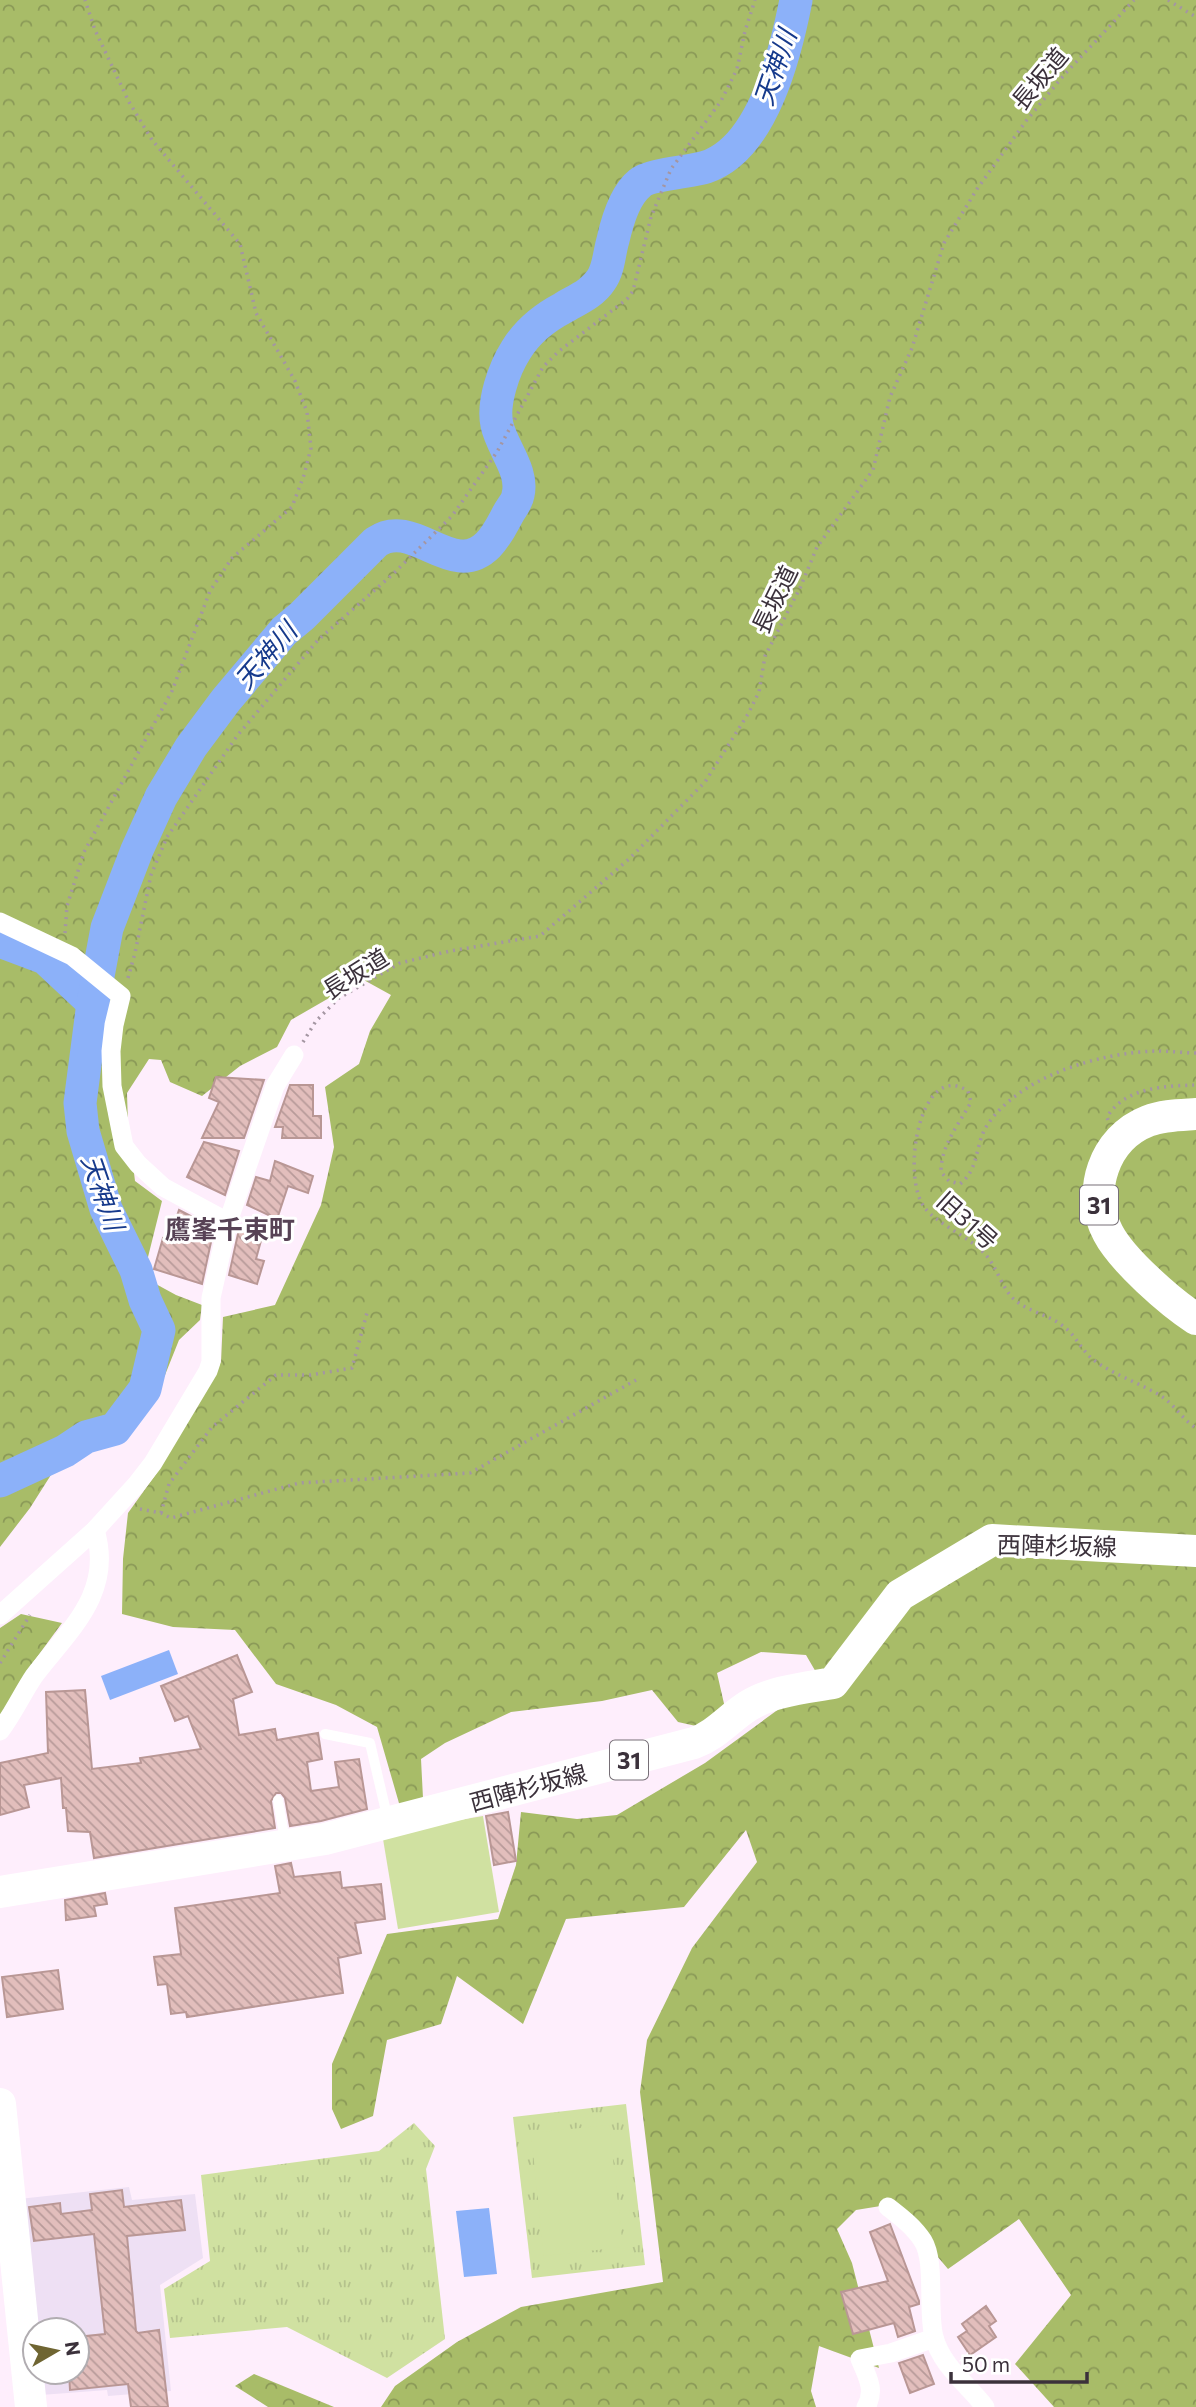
<svg xmlns="http://www.w3.org/2000/svg" width="1196" height="2407" font-family="Commissioner,'Noto Sans JP',sans-serif">
<defs>
<pattern id="grass-tufts" width="24" height="20" patternUnits="userSpaceOnUse" patternTransform="scale(1.75)"><rect width="24" height="20" fill="#d0e1a1"/><path d="M3 7l-1-3M5 7V3M7 7l1-3M15 17l-1-3M17 17v-4M19 17l1-3" fill="none" stroke="#b4c28c"/></pattern>
<pattern id="forest-crowns" width="20" height="18" patternUnits="userSpaceOnUse" patternTransform="scale(1.75)"><rect width="20" height="18" fill="#a8bc68"/><path d="M2 6a3 3 0 1 1 6 0M12 15a3 3 0 1 1 6 0" fill="none" stroke="#8a9957"/></pattern>
<pattern id="building-back-hatch" width="6" height="6" patternUnits="userSpaceOnUse" patternTransform="scale(1.75)"><rect width="6" height="6" fill="#e2bebc"/><path d="M-1 5l2 2M0 0l6 6M5-1l2 2" fill="none" stroke="#b89b9a"/></pattern>
</defs>
<rect width="100%" height="100%" fill="#feeefc"/>
<polygon fill="#eee0f4" points="129,2187 132,2200 195,2194 203,2258 160,2285 171,2391 108,2396 107,2390 41,2395 38,2372 77,2372 77,2330 35,2330 19,2199"/>
<g fill="url(#grass-tufts)">
<polygon points="626,2104 645,2265 532,2278 513,2117"/>
<polygon points="414,2123 435,2146 426,2169 445,2339 387,2378 287,2327 170,2338 164,2289 210,2261 201,2175 379,2151"/>
</g>
<g fill="url(#forest-crowns)">
<polygon points="0,0 1196,0 1196,2407 1054,2407 1015,2364 1071,2295 1019,2219 948,2269 893,2204 856,2210 837,2229 852,2263 879,2368 819,2346 811,2391 816,2407 381,2407 395,2386 457,2342 521,2307 663,2282 640,2092 647,2040 692,1948 757,1862 746,1830 684,1907 566,1919 523,2024 457,1976 441,2024 387,2040 373,2116 341,2129 332,2109 332,2064 387,1934 498,1919 516,1865 521,1812 577,1819 617,1815 705,1763 820,1679 806,1655 761,1652 717,1673 725,1708 696,1726 678,1722 652,1690 602,1701 511,1712 445,1743 421,1759 423,1798 401,1810 377,1727 336,1705 276,1684 235,1630 173,1627 122,1614 123,1559 128,1513 156,1474 221,1362 223,1317 275,1305 321,1205 334,1147 325,1087 359,1064 370,1031 391,995 362,979 291,1020 277,1047 240,1066 202,1096 170,1082 161,1060 149,1059 127,1093 128,1125 135,1181 162,1201 143,1277 176,1295 202,1305 200,1320 179,1340 165,1375 132,1427 56,1467 30,1508 0,1547"/>
<polygon points="21,1614 62,1623 29,1668 0,1718 0,1628"/>
<polygon points="254,2374 334,2407 268,2407 235,2386"/>
</g>
<g fill="#d0e1a1">
<polygon points="483,1816 499,1912 398,1929 382,1833"/>
<polygon points="609,2125 623,2247 544,2256 531,2133"/>
</g>
<g fill="#8cb1f9">
<polygon points="169,1650 178,1674 110,1700 101,1676"/>
<polygon points="489,2208 497,2274 464,2277 456,2211"/>
</g>
<g fill="none" stroke-linecap="round" stroke-linejoin="round">
<g stroke="#8cb1f9" stroke-width="33">
<polyline points="0,941 45,958 93,1003"/>
<path d="M 0,1481 L 65,1451 L 86,1437 L 115,1429 L 145,1389 L 159,1330 L 145,1300 L 136,1270 L 106,1209 L 83,1131 L 80,1103 L 93,1003 L 107,928 L 137,850 L 161,797 L 191,747 L 226,700 L 284,631 L 302,616 L 376,542 C 414,516 452,581 488,545 C 497,536 502,525 508,514 C 511,508 517,502 518,495 C 524,471 502,448 497,425 C 492,403 504,369 516,350 C 527,332 544,318 563,308 C 576,300 592,294 601,280 C 609,269 609,253 613,240 C 617,222 625,195 640,183 C 650,174 691,172 706,167 C 763,148 786,51 796,0"/>
</g>
</g>
<g fill="url(#building-back-hatch)" stroke="#b99795" stroke-width="2">
<polygon points="216,1077 264,1080 244,1138 202,1138 219,1102 209,1098"/>
<polygon points="290,1085 313,1085 313,1116 321,1116 321,1138 282,1138 283,1127 275,1127"/>
<polygon points="204,1142 239,1151 225,1195 187,1177"/>
<polygon points="275,1161 313,1176 308,1193 288,1186 277,1219 247,1205 256,1177 270,1181"/>
<polygon points="179,1210 214,1228 202,1284 154,1269 163,1238 169,1240"/>
<polygon points="239,1229 262,1237 256,1259 264,1261 257,1284 229,1275"/>
<polygon points="237,1655 252,1692 233,1699 239,1735 275,1729 277,1740 318,1733 322,1759 307,1762 311,1791 339,1787 335,1762 359,1759 367,1809 321,1821 290,1826 285,1798 281,1793 276,1793 271,1801 275,1828 94,1858 90,1832 68,1831 66,1808 63,1808 61,1778 24,1785 29,1807 0,1815 0,1763 48,1753 46,1692 85,1690 92,1769 141,1763 140,1758 201,1749 188,1716 175,1721 161,1686"/>
<polygon points="508,1812 516,1861 494,1865 486,1816"/>
<polygon points="291,1863 294,1877 340,1872 342,1888 381,1884 385,1919 355,1923 361,1953 338,1958 343,1993 187,2017 186,2012 171,2014 167,1984 158,1985 154,1957 181,1954 175,1908 280,1893 275,1866"/>
<polygon points="105,1893 107,1904 94,1906 96,1916 66,1920 65,1900"/>
<polygon points="58,1970 63,2009 7,2017 2,1977"/>
<polygon points="122,2190 124,2207 181,2200 185,2230 127,2236 136,2331 138,2333 159,2330 168,2407 131,2407 128,2384 70,2390 69,2372 77,2372 77,2337 105,2334 94,2234 34,2241 29,2207 60,2203 61,2214 92,2210 90,2194"/>
<polygon points="890,2224 919,2301 919,2304 909,2307 915,2331 898,2337 894,2323 853,2334 841,2292 888,2281 870,2232"/>
<polygon points="986,2306 996,2321 989,2326 996,2337 970,2355 958,2337 967,2331 962,2324"/>
<polygon points="923,2355 934,2384 910,2393 899,2363"/>
</g>
<g fill="none" stroke-linecap="round" stroke-linejoin="round">
<g stroke="#a496a2" stroke-width="3.5" stroke-dasharray="2 5" stroke-linecap="butt">
<polyline points="1168,0 1196,17"/>
<polyline points="65,933 67,906 84,852 172,691 210,591 232,558 292,507 304,475 311,448 307,412 295,381 256,313 240,244 152,140 129,102 95,30 85,0"/>
<polyline points="128,978 135,953 151,875 167,837 237,736 318,640 393,574 452,516 497,452 543,367 558,352 627,299 633,291 651,217 671,169 721,101 737,69 745,31 755,0"/>
<polyline points="303,1042 316,1021 339,998 400,963 450,951 540,936 629,859 705,782 748,714 759,692 765,656 800,588 817,547 873,470 890,397 912,348 944,243 977,189 1026,121 1064,75 1134,0"/>
<path d="M 1196,1053 C 1184,1053 1171,1051 1158,1051 C 1101,1052 1018,1076 986,1127 C 975,1146 979,1169 960,1184 L 949,1181 L 941,1172 C 941,1145 958,1126 971,1102 L 968,1091 C 920,1059 900,1177 925,1208 C 936,1223 969,1237 984,1253 C 997,1266 1002,1290 1016,1301 C 1030,1312 1049,1315 1063,1326 C 1076,1335 1082,1352 1095,1361 C 1116,1376 1140,1383 1161,1396 C 1174,1404 1182,1419 1196,1428"/>
<path d="M 1108,1120 L 1107,1117 C 1125,1087 1165,1086 1196,1085"/>
<polyline points="140,1509 161,1513 171,1518 299,1483 470,1473 636,1380"/>
<polyline points="161,1513 169,1484 212,1427 276,1375 310,1375 352,1368 368,1309"/>
<polyline points="0,1663 30,1615"/>
</g>
<g stroke="#fff" stroke-width="10">
<polyline points="325,1734 370,1743 388,1820"/>
<polyline points="278,1800 285,1841"/>
</g>
<g stroke="#fff" stroke-width="19">
<polyline points="0,922 72,956 121,996 114,1025 111,1051 112,1086 124,1146 138,1164 163,1187 228,1222"/>
<polyline points="0,1615 95,1530 136,1485 153,1463 208,1371 211,1362 211,1298 228,1222 275,1086 294,1055"/>
<path d="M 0,1731 C 13,1714 22,1694 34,1676 C 69,1630 114,1593 95,1530"/>
<path d="M 888,2207 C 901,2217 914,2227 923,2241 C 936,2262 927,2311 934,2337 C 941,2365 968,2385 985,2407"/>
<path d="M 866,2407 C 876,2390 867,2376 860,2359 L 891,2353 L 934,2338"/>
</g>
<g stroke="#fff" stroke-width="32">
<path d="M 1196,1114 C 1180,1115 1163,1115 1148,1121 C 1104,1138 1086,1192 1108,1233 C 1122,1260 1170,1302 1196,1319"/>
<path d="M 0,1892 L 325,1839 L 694,1743 C 716,1735 729,1718 748,1706 C 772,1691 805,1688 833,1683 L 900,1595 L 992,1540 L 1196,1551"/>
<polyline points="0,2104 31,2407"/>
</g>
</g>
<g text-anchor="middle" dominant-baseline="central" stroke-width="6" stroke-linejoin="round" paint-order="stroke">
<g fill="#fff" stroke="#766f76" stroke-width="2">
<rect x="1080" y="1185.5" width="38" height="39" rx="5"/>
<rect x="610" y="1740.5" width="38" height="39" rx="5"/>
</g>
<g font-size="23" font-weight="bold" fill="#3b313b">
<text x="1099" y="1205">31</text>
<text x="629" y="1760">31</text>
</g>
<g font-size="24" fill="#3b313b" stroke="#fff">
<text transform="translate(1039 78) rotate(-50)">長坂道</text>
<text transform="translate(774 599) rotate(-64)">長坂道</text>
<text transform="translate(355 973) rotate(-32)">長坂道</text>
<text transform="translate(968 1220) rotate(42)">旧31号</text>
<text transform="translate(1057 1545) rotate(1)">西陣杉坂線</text>
<text transform="translate(528 1787) rotate(-15)">西陣杉坂線</text>
</g>
<g font-size="26" font-style="italic" fill="#163a8c" stroke="#fff">
<text transform="translate(774 67) rotate(-71)">天神川</text>
<text transform="translate(265 655) rotate(-49)">天神川</text>
<text transform="translate(104 1192) rotate(71)">天神川</text>
</g>
<g font-size="26" font-weight="bold" fill="#574255" stroke="#fff">
<text x="230" y="1228">鷹峯千束町</text>
</g>
</g>
<g transform="translate(56 2351) rotate(81)"><circle r="33" fill="#ffffff" stroke="#b1adb1" stroke-width="2"/>
<path d="M0-5L12 26L0 18L-12 26Z" fill="#6f6532"/>
<text y="-10" font-size="19" font-weight="bold" text-anchor="middle" fill="#3b313b">N</text>
</g>
<path d="M951 2372v10h136v-10" fill="none" stroke="#3b313b" stroke-width="3.5"/>
<text x="962" y="2372" font-size="21" fill="#3b313b" stroke="#ffffff" stroke-width="5" paint-order="stroke">50 m</text>
</svg>
